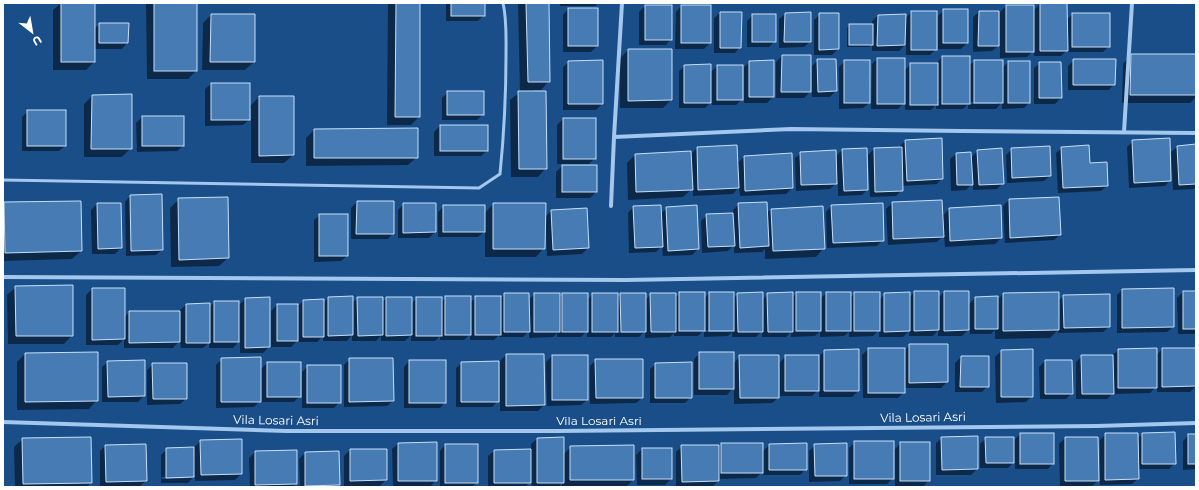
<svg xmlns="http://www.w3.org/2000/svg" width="1199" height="490" font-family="Montserrat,sans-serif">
<rect width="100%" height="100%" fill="#194e89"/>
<g fill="#0007" fill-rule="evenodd">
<polygon points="61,3 94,3 94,29 100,24 127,43 122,49 94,49 94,62 86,70 53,70 53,10"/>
<polygon points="146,3 196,3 196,71 188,79 147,79"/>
<polygon points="388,3 419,3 419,117 411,125 387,125"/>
<polygon points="446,3 484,3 484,15 478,21 446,21"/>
<polygon points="518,3 548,3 549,81 541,90 534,90 546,168 538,177 511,177 510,100 520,92"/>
<polygon points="560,3 598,3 595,6 560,6"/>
<polygon points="1040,4 1066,20 1073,14 1109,46 1103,52 1067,52 1067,50 1061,56 1034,56 1034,50 1027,57 1000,58 1000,12 1006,6 1033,11"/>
<polygon points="645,6 671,39 666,45 639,45 639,12"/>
<polygon points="681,6 710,43 704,49 675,49 676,12"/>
<polygon points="568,9 597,46 591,52 563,52 563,15"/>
<polygon points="944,10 967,43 961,49 938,49 938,16"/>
<polygon points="911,12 936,49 930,55 906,55 906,44 899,51 872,51 872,44 869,47 847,47 847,28 849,25 872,25 872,21 878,16 905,19"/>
<polygon points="979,12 998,46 992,51 973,52 973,17"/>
<polygon points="720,13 740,47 735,53 714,53 714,18"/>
<polygon points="810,13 810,42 804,47 779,48 779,19 785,14"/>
<polygon points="820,14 838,49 832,55 814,55 814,20"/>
<polygon points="211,15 254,15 254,62 245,70 202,70 203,23"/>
<polygon points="753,15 775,41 769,47 747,47 747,21"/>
<polygon points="628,50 672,50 671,100 663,108 620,108 620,58"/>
<polygon points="1131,55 1196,55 1196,97 1190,103 1122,103 1123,64"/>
<polygon points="782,56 810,92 804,98 776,98 776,62"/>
<path d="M 942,57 L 969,66 L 974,61 L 1002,68 L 1008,62 L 1029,103 L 1024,108 L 1002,109 L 1002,102 L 996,109 L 968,109 L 968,104 L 963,109 L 936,109 L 936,105 L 931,110 L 905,110 L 905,102 L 898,109 L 871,109 L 872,64 L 877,59 L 904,71 L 911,64 L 937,64 L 937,63 ZM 969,102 L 997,102 L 997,104 L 969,104 Z"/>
<polygon points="818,60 836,91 830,97 812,97 812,66"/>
<polygon points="1074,60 1114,84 1109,90 1068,90 1068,66"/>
<polygon points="845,61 869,103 863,108 839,109 839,67"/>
<polygon points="569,62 602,104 596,110 563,110 563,67"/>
<polygon points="750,62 773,97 767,103 744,103 744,67"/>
<polygon points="1040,63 1060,63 1061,98 1055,104 1034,104 1034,68"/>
<polygon points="685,66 710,73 717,66 742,99 736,105 712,105 712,101 705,108 679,108 679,71"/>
<polygon points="211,84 249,107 259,97 293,155 284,163 251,163 251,108 249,108 249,120 243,125 205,126 205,89"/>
<polygon points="448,92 483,114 477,120 442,120 442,98"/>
<polygon points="131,95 131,148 122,157 84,157 84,104 92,96"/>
<polygon points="28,111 65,146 59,151 22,151 22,117"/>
<polygon points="142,117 183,146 177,151 137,152 136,123"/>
<polygon points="563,119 595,158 589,164 557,164 557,125"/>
<polygon points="440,126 487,126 487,151 481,156 434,156 434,132"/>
<polygon points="314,130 417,157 408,165 306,166 306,138"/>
<polygon points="905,141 942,178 937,184 902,186 902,190 896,196 870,197 868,155 874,149 900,148 900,146"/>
<polygon points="1133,141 1170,180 1165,186 1129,188 1127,147"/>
<polygon points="1196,145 1196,187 1194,189 1173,190 1171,152 1177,147"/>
<polygon points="697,148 737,163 744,157 792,188 786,194 740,196 739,187 733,194 693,196 693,188 683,197 628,200 627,163 635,155 690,152 690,155"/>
<polygon points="1062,148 1089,164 1107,186 1101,191 1058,193 1056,153"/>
<polygon points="1012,149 1050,176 1044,181 1007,183 1006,155"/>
<polygon points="842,150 867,190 862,195 838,196 838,182 830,189 796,191 795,158 801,153 835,157"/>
<polygon points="978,151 1003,183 997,189 973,190 973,183 966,190 951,191 950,159 956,154 970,153 971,157"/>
<polygon points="562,166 596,192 590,198 556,198 556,172"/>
<polygon points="130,196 162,250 156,255 126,256 125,202"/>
<polygon points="179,199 228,258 219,266 171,267 170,208"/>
<polygon points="1009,200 1060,235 1054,240 1005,243 1003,206"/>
<polygon points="80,202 81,251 72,259 3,261 3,205 5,203"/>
<polygon points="357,202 393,202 393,233 388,239 351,239 351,208"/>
<polygon points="892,203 942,216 949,209 1000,207 1001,238 995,244 945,247 944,235 937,242 888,245 886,209"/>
<polygon points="97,204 121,248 115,254 92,254 91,210"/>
<polygon points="404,204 435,232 429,238 398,238 398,210"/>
<polygon points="493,204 545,217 551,211 586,209 588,248 582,254 547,256 546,233 544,233 544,248 536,257 485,257 485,231 478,237 438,237 438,212 444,206 484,214"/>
<polygon points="739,204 766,214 771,209 824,248 816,257 765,259 765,249 762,252 734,253 734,245 728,251 702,253 701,221 707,215 733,214 733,210"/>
<polygon points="831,206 883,240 877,246 827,248 826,212"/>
<polygon points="633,207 660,214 667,208 698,249 692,255 663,256 662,246 656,252 629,253 628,213"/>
<polygon points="320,215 347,256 341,261 314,262 314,220"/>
<polygon points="16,287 72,335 64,344 8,344 7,295"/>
<polygon points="92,289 124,289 124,318 129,312 180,312 180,310 186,305 209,308 214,302 238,306 245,299 269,347 263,353 240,353 240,340 233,348 209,348 209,343 203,348 181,348 180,340 173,348 124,348 124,339 118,345 86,345 86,295"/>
<polygon points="1122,290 1173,327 1167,332 1117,333 1117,295"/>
<path d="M 914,292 L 938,298 L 944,292 L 968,305 L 975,298 L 997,300 L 1003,294 L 1058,301 L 1064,296 L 1109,327 L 1103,332 L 1058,333 L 1058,330 L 1050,338 L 995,339 L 995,330 L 991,334 L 970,334 L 970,328 L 962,336 L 938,336 L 938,330 L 933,336 L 909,336 L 909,331 L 903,337 L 879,337 L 879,330 L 873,336 L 849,337 L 849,332 L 844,336 L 820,337 L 820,331 L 815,336 L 791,337 L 791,332 L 786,337 L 762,337 L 762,331 L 756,337 L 732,337 L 732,332 L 728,336 L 704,337 L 704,330 L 698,336 L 674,336 L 674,333 L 670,337 L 645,338 L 645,331 L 639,337 L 615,337 L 615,333 L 611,337 L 587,337 L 587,331 L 581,337 L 557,337 L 557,333 L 553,337 L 529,338 L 529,331 L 523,337 L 499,337 L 499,335 L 494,340 L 470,340 L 470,334 L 464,340 L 440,340 L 440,336 L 435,341 L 411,341 L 411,335 L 405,341 L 381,341 L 381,336 L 376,341 L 352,341 L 352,335 L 347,341 L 323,341 L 323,336 L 317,342 L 298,342 L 298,340 L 291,347 L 271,347 L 271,311 L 277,305 L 297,307 L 303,301 L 323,303 L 328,298 L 352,303 L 358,298 L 382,302 L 387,298 L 411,304 L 417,298 L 441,302 L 446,297 L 470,303 L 476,297 L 500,299 L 505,294 L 528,300 L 535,294 L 559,298 L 563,294 L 587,300 L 593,294 L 617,298 L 621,294 L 645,300 L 651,294 L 675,298 L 680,293 L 704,299 L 709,293 L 733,298 L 738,294 L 762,300 L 768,294 L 792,298 L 796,293 L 820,299 L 826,293 L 850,298 L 855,293 L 879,300 L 885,294 L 909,298 ZM 704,330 L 729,330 L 729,332 L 704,332 ZM 616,331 L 641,331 L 641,333 L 616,333 Z"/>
<polygon points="1183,292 1196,292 1196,334 1178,334 1177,298"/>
<polygon points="910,345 947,382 941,388 904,388 904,392 898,398 863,398 862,355 868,349 904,351"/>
<polygon points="1162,349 1196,349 1196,386 1190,392 1157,392 1157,386 1150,393 1112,394 1107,399 1076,399 1076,362 1082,356 1112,356 1118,350 1156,356"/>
<polygon points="1032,350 1032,396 1026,402 996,403 995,357 1001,351"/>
<polygon points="825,351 858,391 852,397 819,397 819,389 812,396 780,396 780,362 786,356 818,357"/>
<polygon points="700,353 733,364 740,356 778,398 772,403 734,404 734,387 727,395 694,395 694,359"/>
<polygon points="25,354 97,400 89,409 17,410 17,362"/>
<polygon points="506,355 544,405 538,411 500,411 500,361"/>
<polygon points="552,356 587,400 581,405 547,406 546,362"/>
<polygon points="961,357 988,386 982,392 955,392 955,363"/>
<polygon points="222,359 260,370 267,363 300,394 302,394 302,372 308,366 340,402 334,408 302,408 302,394 294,402 261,402 261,400 254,407 216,408 216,365"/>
<polygon points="350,359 393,401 387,406 344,407 344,365"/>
<polygon points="596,360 642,398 636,403 590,404 590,366"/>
<polygon points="409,361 445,402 440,408 404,408 404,367"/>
<polygon points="1045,361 1072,393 1066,399 1040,399 1039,367"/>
<polygon points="108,362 144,396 138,402 102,402 102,367"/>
<polygon points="462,363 498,401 492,407 456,407 456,368"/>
<polygon points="153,364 186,399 180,404 147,405 147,370"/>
<polygon points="656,364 691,397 685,403 650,403 650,369"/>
<polygon points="1020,434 1053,463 1048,469 1015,469 1015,461 1008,468 980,468 980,444 986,438 1013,441"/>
<polygon points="1106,434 1137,439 1143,434 1175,463 1169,469 1138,469 1138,479 1132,484 1100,485 1100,440"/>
<polygon points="1189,435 1196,435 1196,469 1183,470 1183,441"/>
<polygon points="563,438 563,455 571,447 633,480 626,487 562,487 562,483 559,487 532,487 531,481 525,487 488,487 488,456 494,451 531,450 531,444 537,439"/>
<polygon points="942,438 977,469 971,475 936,475 936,443"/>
<polygon points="1065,438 1098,481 1092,486 1060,487 1059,444"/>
<polygon points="23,439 91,483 86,487 15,487 14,447"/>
<path d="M 241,440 L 241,474 L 235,480 L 195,481 L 195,475 L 188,483 L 161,483 L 161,455 L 167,449 L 194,448 L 200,441 ZM 189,476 L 189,478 L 162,479 L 161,477 Z"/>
<polygon points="855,442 893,478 887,484 849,484 849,448"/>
<polygon points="901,443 929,480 924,486 895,487 895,449"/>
<polygon points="398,444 436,480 431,486 393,486 392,449"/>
<polygon points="722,444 762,452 769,445 806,469 800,475 763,475 763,471 756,478 718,479 718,481 712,487 676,487 676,452 682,446 718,448"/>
<polygon points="445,445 477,482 472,487 440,487 440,451"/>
<polygon points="815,445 846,475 840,481 809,482 809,451"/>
<polygon points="105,446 146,481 140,486 100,487 100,451"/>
<polygon points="642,449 671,479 665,485 637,485 636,455"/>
<polygon points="350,450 386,480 380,486 344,486 344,456"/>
<polygon points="255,452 296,484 293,487 250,487 249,458"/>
<polygon points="305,453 339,485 337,487 300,487 299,459"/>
</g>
<g fill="#467bb4" stroke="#c8e0f9">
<rect x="61" y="3" width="34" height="59"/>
<rect x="154" y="3" width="43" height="68"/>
<polygon points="396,3 420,3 420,117 395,117"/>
<rect x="451" y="3" width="34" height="13"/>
<polygon points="526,3 549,3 550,82 528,82"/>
<polygon points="1040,3 1067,3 1068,51 1040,51"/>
<rect x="645" y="5" width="27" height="35"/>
<rect x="681" y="5" width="30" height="38"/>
<rect x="1006" y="5" width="28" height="47"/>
<rect x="568" y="8" width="30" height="38"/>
<rect x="943" y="9" width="25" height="34"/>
<rect x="911" y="11" width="26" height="39"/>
<polygon points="979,11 999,11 999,46 978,46"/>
<polygon points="720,12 742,12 741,48 720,48"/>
<polygon points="811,12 811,42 784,42 785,13"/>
<polygon points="819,13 839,13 839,49 819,50"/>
<rect x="1072" y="13" width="38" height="34"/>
<polygon points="211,14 255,14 255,62 210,62"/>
<rect x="752" y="14" width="24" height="28"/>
<polygon points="906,14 905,45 877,46 878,15"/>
<polygon points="99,23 129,23 128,43 99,43"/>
<rect x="849" y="24" width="24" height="21"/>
<polygon points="628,49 672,49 672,100 628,101"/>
<polygon points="1131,54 1196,54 1196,95 1130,95"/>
<polygon points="782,55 811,55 811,92 781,92"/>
<rect x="942" y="56" width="28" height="48"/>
<rect x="877" y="58" width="28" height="46"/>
<polygon points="817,59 836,59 837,91 818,92"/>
<polygon points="1073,59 1116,59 1115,85 1073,85"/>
<polygon points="603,60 603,104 568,104 568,61"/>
<polygon points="774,60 774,97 749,97 749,61"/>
<rect x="844" y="60" width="26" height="43"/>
<rect x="974" y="60" width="29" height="43"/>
<rect x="1008" y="61" width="22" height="42"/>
<polygon points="1039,62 1061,62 1062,98 1039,98"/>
<rect x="910" y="63" width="28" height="42"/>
<polygon points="711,64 711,103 684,103 684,65"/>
<rect x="717" y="65" width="26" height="35"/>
<rect x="211" y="83" width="39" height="37"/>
<rect x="447" y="91" width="37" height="24"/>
<polygon points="518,91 546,91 547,169 519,169"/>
<polygon points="132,94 132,149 91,149 92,95"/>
<polygon points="259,96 294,96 294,155 259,156"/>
<rect x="27" y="110" width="39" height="36"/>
<rect x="142" y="116" width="42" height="30"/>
<rect x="563" y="118" width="33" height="41"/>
<rect x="440" y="125" width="48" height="26"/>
<polygon points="418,128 418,158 314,158 314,129"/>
<polygon points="942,138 943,179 907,181 905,140"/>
<polygon points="1170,138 1171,181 1134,183 1132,140"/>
<polygon points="1196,144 1196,184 1179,185 1177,146"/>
<polygon points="737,145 739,188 698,190 697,147"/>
<polygon points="1089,145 1090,163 1107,162 1108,186 1063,188 1061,147"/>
<polygon points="1050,146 1051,176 1012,178 1011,148"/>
<polygon points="902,147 903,191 875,192 874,148"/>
<polygon points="867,148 868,190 844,191 842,149"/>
<polygon points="1002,148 1004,184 979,185 977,150"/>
<polygon points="836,150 837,184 801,185 800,152"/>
<polygon points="691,151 693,190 636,192 635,154"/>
<polygon points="971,152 973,185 957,185 956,153"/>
<polygon points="792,153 793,188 745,191 744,156"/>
<rect x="562" y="165" width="35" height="27"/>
<polygon points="162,194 163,250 131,251 130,195"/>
<polygon points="228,197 229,258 179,260 178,198"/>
<polygon points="1059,197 1061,235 1010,238 1009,199"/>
<polygon points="942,200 944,237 893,239 892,202"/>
<polygon points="81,201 82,251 5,253 4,202"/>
<polygon points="357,201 394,201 394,234 356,234"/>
<polygon points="767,202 769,246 740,248 738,203"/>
<polygon points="97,203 121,203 122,248 98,249"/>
<polygon points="403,203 436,203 436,232 403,233"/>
<polygon points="493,203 546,203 545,249 493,249"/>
<polygon points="883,203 884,241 833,243 831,205"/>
<rect x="443" y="205" width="42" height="27"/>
<polygon points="661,205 663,247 635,248 633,206"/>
<polygon points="697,205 699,249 668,251 666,207"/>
<polygon points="1001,205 1002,238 950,241 949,208"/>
<polygon points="823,206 825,249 773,251 771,209"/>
<polygon points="587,208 589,248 553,250 551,210"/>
<polygon points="733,213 735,246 708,247 706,214"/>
<rect x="319" y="214" width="29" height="42"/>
<polygon points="73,285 73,336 16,336 15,286"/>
<polygon points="92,288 125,288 125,339 92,340"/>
<polygon points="1174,288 1174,327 1122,328 1122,289"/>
<polygon points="914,291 939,291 939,330 914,331"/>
<polygon points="944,291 969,291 969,330 944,331"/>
<rect x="1183" y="291" width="13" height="38"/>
<rect x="679" y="292" width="26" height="39"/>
<rect x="709" y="292" width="25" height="39"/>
<polygon points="763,292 763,332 738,332 737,293"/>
<polygon points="793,292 793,332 768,332 767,293"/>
<rect x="796" y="292" width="25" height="39"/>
<rect x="826" y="292" width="25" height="39"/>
<rect x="854" y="292" width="26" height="39"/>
<polygon points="910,292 910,331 884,332 884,293"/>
<polygon points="1059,292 1059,330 1003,331 1003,293"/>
<polygon points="504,293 529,293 530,332 504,332"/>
<rect x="534" y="293" width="26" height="39"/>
<rect x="562" y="293" width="26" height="39"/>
<rect x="592" y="293" width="26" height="39"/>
<polygon points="620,293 646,293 646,332 621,332"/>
<polygon points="650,293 676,293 676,332 651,332"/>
<polygon points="1110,294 1110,327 1064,328 1063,295"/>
<polygon points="353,296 353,335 328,336 328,297"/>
<rect x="445" y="296" width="26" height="39"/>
<rect x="475" y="296" width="26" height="39"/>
<polygon points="998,296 998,329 975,329 975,297"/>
<polygon points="270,297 270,347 245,348 245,298"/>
<polygon points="357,297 383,297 383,335 358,336"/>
<polygon points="386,297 412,297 412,335 386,336"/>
<rect x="416" y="297" width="26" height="39"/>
<polygon points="324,299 324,337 303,337 303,300"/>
<rect x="214" y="301" width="25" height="41"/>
<polygon points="210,303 210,343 186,343 186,304"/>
<rect x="277" y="304" width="21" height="37"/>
<polygon points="129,311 180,311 180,342 129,343"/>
<polygon points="909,344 948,344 948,382 909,383"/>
<rect x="868" y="348" width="37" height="45"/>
<polygon points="1157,348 1157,388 1118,388 1118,349"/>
<polygon points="1162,348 1196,348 1196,386 1162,387"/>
<polygon points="859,349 859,391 824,391 824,350"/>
<polygon points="1033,349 1033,397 1001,397 1001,350"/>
<polygon points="98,352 98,401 25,402 25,353"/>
<rect x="699" y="352" width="35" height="37"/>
<polygon points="506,354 544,354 545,405 506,406"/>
<rect x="552" y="355" width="36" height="45"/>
<polygon points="739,355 779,355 779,398 740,398"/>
<rect x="785" y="355" width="34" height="36"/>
<polygon points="1081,355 1113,355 1114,394 1082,394"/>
<polygon points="961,356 989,356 989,387 960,387"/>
<polygon points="261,357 261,402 221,402 221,358"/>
<polygon points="349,358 393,358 394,401 349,402"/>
<polygon points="595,359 643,359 643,398 596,398"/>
<polygon points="145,360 145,396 108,397 107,361"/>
<rect x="409" y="360" width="37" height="43"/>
<polygon points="1045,360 1072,360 1073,394 1045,394"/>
<polygon points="499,361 499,402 461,402 461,362"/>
<rect x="267" y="362" width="34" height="35"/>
<polygon points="692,362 692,398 655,398 655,363"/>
<polygon points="152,363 187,363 187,399 153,399"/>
<rect x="307" y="365" width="34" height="38"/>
<polygon points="1175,432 1176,464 1142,464 1142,433"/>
<rect x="1020" y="433" width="34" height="31"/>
<polygon points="1105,433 1138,433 1139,479 1105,480"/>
<rect x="1188" y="434" width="8" height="30"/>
<polygon points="978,436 978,469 942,470 941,437"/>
<polygon points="91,437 92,483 23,484 22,438"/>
<polygon points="564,437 564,483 537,483 537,438"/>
<polygon points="985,437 1014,437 1014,463 986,463"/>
<polygon points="1065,437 1098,437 1099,481 1065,481"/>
<polygon points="242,439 242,474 201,475 200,440"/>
<rect x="854" y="441" width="40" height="38"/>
<polygon points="437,442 437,481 398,481 398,443"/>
<rect x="900" y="442" width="30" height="39"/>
<rect x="721" y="443" width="42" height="30"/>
<polygon points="807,443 807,470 769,470 769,444"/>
<polygon points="847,443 847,476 815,476 814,444"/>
<polygon points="146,444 147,481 106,482 105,445"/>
<rect x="445" y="444" width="33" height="39"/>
<polygon points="634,445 634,480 570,480 570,446"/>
<polygon points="681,445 719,445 719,481 682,482"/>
<polygon points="194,447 194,477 166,478 166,448"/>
<rect x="642" y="448" width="30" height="31"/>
<polygon points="350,449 387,449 387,480 350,481"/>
<polygon points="531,449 531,483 494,483 494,450"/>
<polygon points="297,450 297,484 255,485 255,451"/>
<polygon points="339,451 340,485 305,486 305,452"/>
</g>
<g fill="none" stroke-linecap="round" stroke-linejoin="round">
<path stroke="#a3c7ed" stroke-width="3" d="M 3,180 L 479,188 L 500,174 C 504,134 506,95 506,56 C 506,38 507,20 503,3"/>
<g stroke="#a3c7ed" stroke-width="4">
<polyline points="622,3 614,137 791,129 962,131 1196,133"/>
<polyline points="1124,132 1132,3"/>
<polyline points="611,206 614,137"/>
<polyline points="3,277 626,280 1196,270"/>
<polyline points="3,422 286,431 558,431 1097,426 1196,423"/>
</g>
</g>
<g text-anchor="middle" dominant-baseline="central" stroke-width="3" stroke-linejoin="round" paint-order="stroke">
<g font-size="12" fill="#fff" stroke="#194e89">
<text transform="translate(923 417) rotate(-1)">Vila Losari Asri</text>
<text transform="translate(276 420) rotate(1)">Vila Losari Asri</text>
<text x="599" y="420">Vila Losari Asri</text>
</g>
</g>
<rect width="1199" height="490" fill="none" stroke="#ffffff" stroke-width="8"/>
<g transform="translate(32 32) rotate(149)" stroke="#194e89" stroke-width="3" paint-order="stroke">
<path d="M0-3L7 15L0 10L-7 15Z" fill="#ffffff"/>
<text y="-6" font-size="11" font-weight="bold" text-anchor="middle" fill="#ffffff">U</text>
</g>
</svg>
